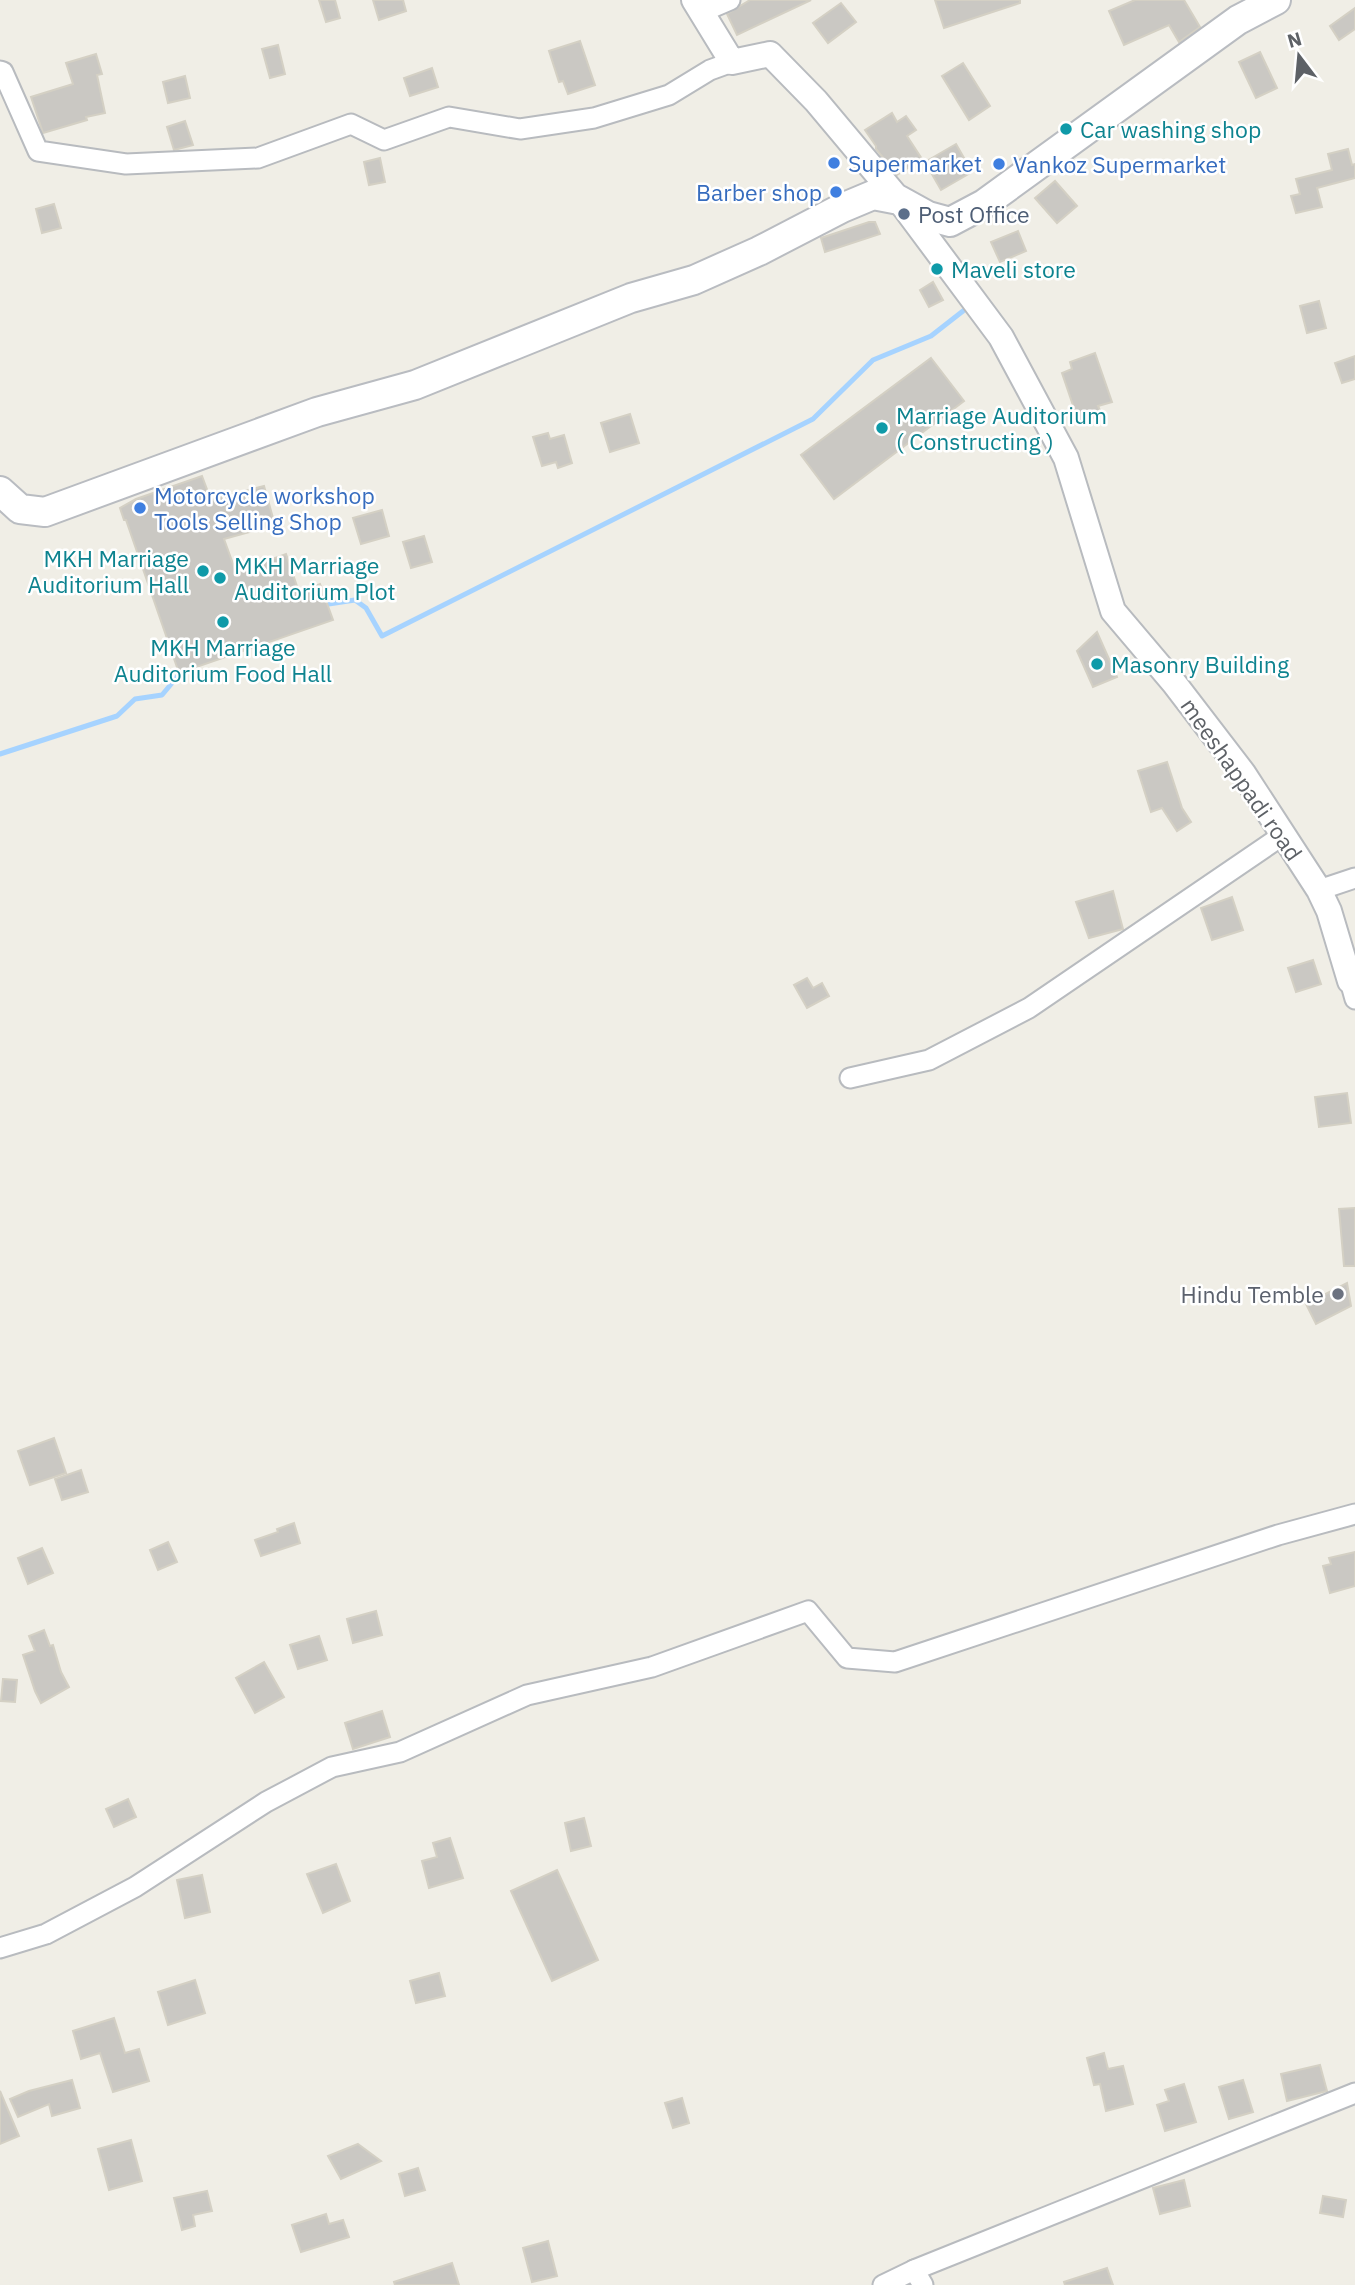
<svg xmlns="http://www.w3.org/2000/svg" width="1355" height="2285" font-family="'IBM Plex Sans',sans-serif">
<rect width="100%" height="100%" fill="#f0eee6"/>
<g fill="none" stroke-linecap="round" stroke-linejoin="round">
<g stroke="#a6d3ff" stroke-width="5">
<polyline points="322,605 355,600 366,608 382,636 813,419 873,360 931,336 963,311"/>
<polyline points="0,754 117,716 135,699 162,695 177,677 195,667"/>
</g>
</g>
<g fill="#cac8c3" stroke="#d4d0c4" stroke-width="2">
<polygon points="319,0 335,0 340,18 326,22"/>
<polygon points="373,0 403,0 406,11 379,20"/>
<polygon points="750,0 811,0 737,35 727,14"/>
<polygon points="935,0 1020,0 1020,3 944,28"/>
<polygon points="1135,0 1184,0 1200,27 1179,42 1169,25 1124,45 1109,11"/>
<polygon points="841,3 856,22 828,43 813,23"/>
<polygon points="1355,8 1355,29 1339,40 1330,26"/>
<polygon points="580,41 595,85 568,94 563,81 559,82 549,51"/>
<polygon points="278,45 285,74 270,78 262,49"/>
<polygon points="1260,52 1277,88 1256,98 1239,62"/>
<polygon points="96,54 102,74 97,75 105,113 86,117 87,120 43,133 31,97 73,84 66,63"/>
<polygon points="963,63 990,106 969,120 942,76"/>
<polygon points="432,68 438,87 410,96 404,78"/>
<polygon points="185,76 190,98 168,103 163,82"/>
<polygon points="892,113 897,122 906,116 916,130 907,136 922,159 897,175 876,149 876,146 865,130"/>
<polygon points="185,121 193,145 174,150 167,127"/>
<polygon points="956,144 972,172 941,190 925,162"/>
<polygon points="1348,149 1352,165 1355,164 1355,178 1317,188 1322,207 1296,213 1291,196 1300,194 1296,179 1332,170 1328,154"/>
<polygon points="380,158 385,182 369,185 364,162"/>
<polygon points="1055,181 1077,206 1057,223 1035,198"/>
<polygon points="54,204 61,228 42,233 36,209"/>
<polygon points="869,222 875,222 880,234 825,252 821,238"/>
<polygon points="1018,231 1026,251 1000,262 991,242"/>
<polygon points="933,282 943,300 929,307 920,290"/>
<polygon points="1319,301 1326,328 1307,333 1300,306"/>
<polygon points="1095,353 1112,402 1098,406 1102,415 1079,423 1062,373 1072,369 1070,362"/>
<polygon points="1355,356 1355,379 1342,383 1335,363"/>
<polygon points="931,358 964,401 834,499 801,455"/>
<polygon points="630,414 639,443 610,452 601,423"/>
<polygon points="548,433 550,439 564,435 572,463 558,468 556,462 542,466 533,437"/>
<polygon points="202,476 211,500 264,486 275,525 224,539 236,572 286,554 299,592 320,584 333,620 179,673 126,520 124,520 120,508 136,499"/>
<polygon points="382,510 389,536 361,544 353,518"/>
<polygon points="424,536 432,562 411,568 403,542"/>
<polygon points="1097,632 1117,677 1093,687 1077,651"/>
<polygon points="1167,762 1182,808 1191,822 1177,831 1162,808 1151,812 1138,771"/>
<polygon points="1113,891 1123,929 1089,938 1076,902"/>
<polygon points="1232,897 1243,930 1212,940 1201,908"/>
<polygon points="1313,960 1321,984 1296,992 1288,968"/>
<polygon points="807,978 813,988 822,983 829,996 807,1008 794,985"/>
<polygon points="1347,1093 1351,1123 1319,1127 1315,1097"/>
<polygon points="1355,1208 1355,1266 1344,1266 1339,1209"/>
<polygon points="1347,1283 1351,1306 1316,1324 1306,1304"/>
<polygon points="54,1438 66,1473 30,1485 18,1451"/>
<polygon points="81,1470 88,1492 62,1500 55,1479"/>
<polygon points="294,1523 300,1543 261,1556 255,1540 278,1532 277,1529"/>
<polygon points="168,1542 177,1562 158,1570 150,1550"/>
<polygon points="42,1548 53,1573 28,1584 18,1558"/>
<polygon points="1355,1552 1355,1586 1330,1593 1323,1566 1331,1564 1329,1558"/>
<polygon points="376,1611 382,1635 353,1643 347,1619"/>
<polygon points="44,1630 50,1646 53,1645 61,1672 69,1687 41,1703 35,1691 23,1655 35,1651 29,1636"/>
<polygon points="319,1636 327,1660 298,1669 290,1645"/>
<polygon points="264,1662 284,1697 255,1713 236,1678"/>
<polygon points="3,1679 17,1680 15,1702 1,1701"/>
<polygon points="382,1711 390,1737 353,1749 345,1723"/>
<polygon points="128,1799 136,1817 114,1827 106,1809"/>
<polygon points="584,1818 591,1846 571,1851 565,1823"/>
<polygon points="450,1838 463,1878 429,1888 422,1861 437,1857 433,1843"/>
<polygon points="336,1864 350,1901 323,1913 307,1874"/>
<polygon points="557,1870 598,1960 552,1981 511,1891"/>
<polygon points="202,1875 210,1912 185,1918 177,1880"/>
<polygon points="439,1973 445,1996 416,2003 410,1981"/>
<polygon points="195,1980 205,2013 168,2025 158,1992"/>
<polygon points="114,2018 125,2053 139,2049 149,2081 113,2092 100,2053 81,2059 73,2031"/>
<polygon points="1104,2053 1108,2069 1123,2066 1133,2104 1106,2111 1100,2084 1094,2085 1087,2058"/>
<polygon points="1320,2065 1327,2091 1287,2101 1281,2074"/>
<polygon points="72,2080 80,2108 52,2116 49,2104 18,2117 10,2099 29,2091"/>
<polygon points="1243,2080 1253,2112 1229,2119 1219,2087"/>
<polygon points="1184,2084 1196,2122 1165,2131 1157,2105 1169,2101 1165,2090"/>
<polygon points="0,2091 19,2136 0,2144"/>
<polygon points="682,2098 689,2123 673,2128 665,2103"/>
<polygon points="131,2140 142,2181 109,2190 98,2149"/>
<polygon points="358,2144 381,2161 341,2179 328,2156"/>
<polygon points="418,2168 425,2190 405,2196 399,2174"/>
<polygon points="1184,2180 1190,2206 1160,2214 1153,2188"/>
<polygon points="207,2191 212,2211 193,2215 195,2226 182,2230 174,2198"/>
<polygon points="1323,2196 1346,2200 1343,2217 1320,2213"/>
<polygon points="326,2214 329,2224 343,2220 349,2237 301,2252 292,2225"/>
<polygon points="548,2241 557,2276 532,2282 523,2248"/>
<polygon points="452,2263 459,2285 395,2285 394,2282"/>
<polygon points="1107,2268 1113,2285 1065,2285 1064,2282"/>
</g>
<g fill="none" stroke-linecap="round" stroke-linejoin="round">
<defs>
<g id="minor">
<polyline points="702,12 730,0"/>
<polyline points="0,71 3,72 38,151 126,164 258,158 351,124 384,140 449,117 520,129 594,118 669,95 710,70 732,62"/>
<polyline points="1319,890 1355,878"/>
<polyline points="1350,981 1355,999"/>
<polyline points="850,1078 929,1060 1029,1008 1283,835"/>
<polyline points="0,1948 46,1934 135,1887 266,1802 332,1767 400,1752 527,1695 652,1667 808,1611 847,1658 895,1662 1278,1535 1355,1514"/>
<polyline points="914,2270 1355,2093"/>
<polyline points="883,2285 914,2270 923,2285"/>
</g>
<polyline id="tertiary" points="694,0 732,62 770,54 816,101 899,200 1001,337 1066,458 1113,611 1174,683 1243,773 1319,890 1329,911 1350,981"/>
<polyline id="secondary" points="0,491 20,509 45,512 317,412 415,385 631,298 694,280 759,251 842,208 873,195 899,200 928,216 950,222 984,204 1238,20 1276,0"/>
</defs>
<use href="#minor" stroke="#b8bbbf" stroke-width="23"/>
<use href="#tertiary" stroke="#b8bbbf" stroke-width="28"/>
<use href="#secondary" stroke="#b9bcc1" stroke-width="32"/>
<use href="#minor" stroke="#fff" stroke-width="19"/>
<use href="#tertiary" stroke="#fff" stroke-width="24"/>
<use href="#secondary" stroke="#fff" stroke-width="28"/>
</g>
<g fill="#0f9aa8" stroke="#fff" stroke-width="2.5">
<circle cx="1066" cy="129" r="7"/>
<circle cx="937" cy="269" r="7"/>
<circle cx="882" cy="428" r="7"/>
<circle cx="203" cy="571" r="7"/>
<circle cx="220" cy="578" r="7"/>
<circle cx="223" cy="622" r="7"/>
<circle cx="1097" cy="664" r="7"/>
</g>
<g fill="#3f7fe0" stroke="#fff" stroke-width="2.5">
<circle cx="834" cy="163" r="7"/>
<circle cx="999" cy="164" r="7"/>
<circle cx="836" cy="192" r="7"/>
<circle cx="140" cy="508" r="7"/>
</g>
<circle fill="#5c6f8a" stroke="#fff" stroke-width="2.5" cx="904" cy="214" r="7"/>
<circle fill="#6b7280" stroke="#fff" stroke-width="2.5" cx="1338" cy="1294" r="7"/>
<g text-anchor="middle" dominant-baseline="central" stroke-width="5" stroke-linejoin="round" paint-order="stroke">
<g font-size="23" fill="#0d838f" stroke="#fff" text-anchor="start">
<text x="1080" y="129">Car washing shop</text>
<text x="951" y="269">Maveli store</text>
<text x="896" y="415">Marriage Auditorium<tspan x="896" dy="26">( Constructing )</tspan></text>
<text x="189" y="558" text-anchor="end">MKH Marriage<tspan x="189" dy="26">Auditorium Hall</tspan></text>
<text x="234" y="565">MKH Marriage<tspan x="234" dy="26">Auditorium Plot</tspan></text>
<text x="223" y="647" text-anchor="middle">MKH Marriage<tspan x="223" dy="26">Auditorium Food Hall</tspan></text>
<text x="1111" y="664">Masonry Building</text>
</g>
<g font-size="23" fill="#366cbe" stroke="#fff" text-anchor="start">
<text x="848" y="163">Supermarket</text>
<text x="1013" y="164">Vankoz Supermarket</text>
<text x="822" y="192" text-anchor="end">Barber shop</text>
<text x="154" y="495">Motorcycle workshop<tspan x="154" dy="26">Tools Selling Shop</tspan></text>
</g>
<g font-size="23" fill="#4e5e75" stroke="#fff" text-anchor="start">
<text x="918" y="214">Post Office</text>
</g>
<g font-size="23" fill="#5d6166" stroke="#fff">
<text transform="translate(1242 779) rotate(55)">meeshappadi road</text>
</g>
<g font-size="23" fill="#5b616d" stroke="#fff" text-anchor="end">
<text x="1324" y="1294">Hindu Temble</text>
</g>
</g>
<g transform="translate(1299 56) rotate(344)" stroke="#ffffff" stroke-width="5" paint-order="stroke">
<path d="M0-5L12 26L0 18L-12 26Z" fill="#5d6166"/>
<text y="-10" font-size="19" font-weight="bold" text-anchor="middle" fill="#5d6166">N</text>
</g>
</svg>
